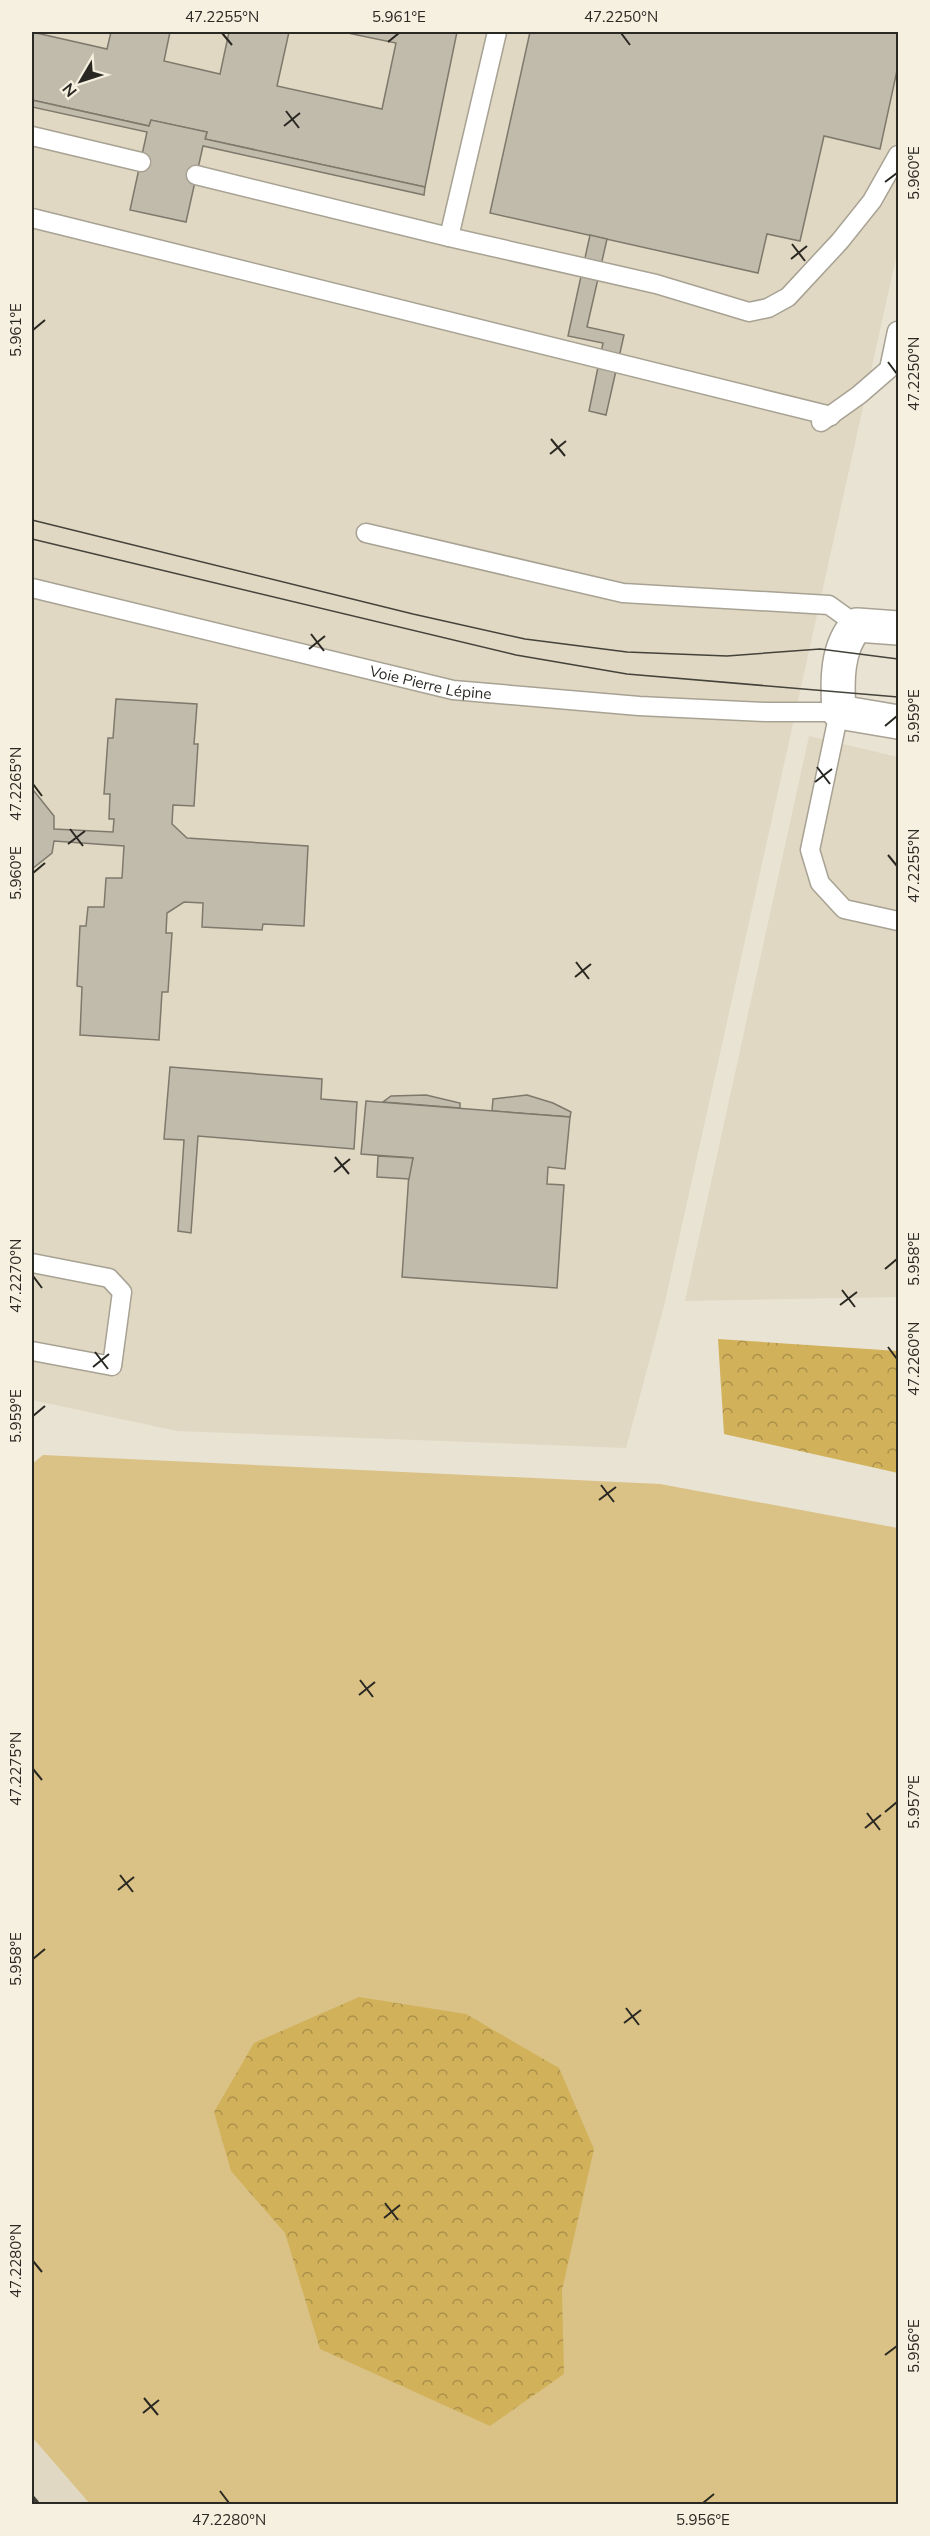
<svg xmlns="http://www.w3.org/2000/svg" width="930" height="2536" font-family="Mulish,sans-serif">
<defs>
<pattern id="forest-crowns" width="20" height="18" patternUnits="userSpaceOnUse" patternTransform="scale(1.5)"><rect width="20" height="18" fill="#d1b15a"/><path d="M2 6a3 3 0 1 1 6 0M12 15a3 3 0 1 1 6 0" fill="none" stroke="#aa904a"/></pattern>
</defs>
<rect width="100%" height="100%" fill="#e9e3d4"/>
<g fill="#e0d8c2">
<polygon points="32,32 898,32 898,249 665,1302 626,1448 177,1431 32,1400"/>
<polygon points="809,736 898,757 898,1297 685,1301"/>
<polygon points="32,2437 90,2504 32,2504"/>
</g>
<polygon fill="#dac286" points="43,1455 660,1484 898,1528 898,2504 90,2504 32,2437 32,1464"/>
<g fill="url(#forest-crowns)">
<polygon points="718,1339 898,1351 898,1473 724,1434"/>
<polygon points="359,1997 466,2014 559,2068 594,2149 562,2290 564,2374 490,2426 320,2349 285,2233 231,2171 214,2112 254,2043"/>
</g>
<g fill="#c1bbac" stroke="#7e796c" stroke-width="1.5">
<polygon points="32,32 107,49 111,32 170,32 164,61 220,74 229,32 289,32 277,86 382,109 396,43 343,32 457,32 425,187 205,139 207,132 151,120 149,126 32,100"/>
<polygon points="530,32 898,32 898,66 880,149 824,136 800,241 767,234 758,273 490,213"/>
<polygon points="32,100 149,126 151,120 207,132 205,139 425,187 424,195 203,146 186,222 130,210 147,132 32,107"/>
<polygon points="590,235 607,239 587,327 624,335 606,415 589,411 603,343 568,336"/>
<polygon points="116,699 197,704 194,744 198,744 194,806 173,805 172,824 187,838 308,846 304,926 263,924 262,930 202,927 203,903 184,902 167,913 166,933 172,933 168,992 162,992 159,1040 80,1035 82,987 77,986 80,926 86,926 88,907 104,907 106,878 122,878 124,846 54,841 52,853 32,869 32,791 34,791 54,816 54,829 113,832 114,819 109,819 110,794 104,794 108,738 113,738"/>
<polygon points="170,1067 322,1079 321,1099 357,1102 354,1149 198,1136 191,1233 178,1231 184,1140 164,1139"/>
<polygon points="426,1095 460,1103 460,1108 383,1102 391,1096"/>
<polygon points="527,1095 553,1103 571,1112 570,1117 492,1111 493,1099"/>
<polygon points="366,1101 570,1117 565,1169 548,1167 547,1184 564,1185 557,1288 402,1277 409,1173 413,1158 361,1154"/>
<polygon points="378,1156 413,1158 409,1179 377,1177"/>
</g>
<g fill="none" stroke-linecap="round" stroke-linejoin="round">
<defs>
<g id="service">
<polyline points="32,136 141,162"/>
<polyline points="196,175 449,237 656,284 749,312 768,308 788,297 840,241 872,201 898,155"/>
<polyline points="32,218 831,416"/>
<polyline points="449,237 497,32"/>
<polyline points="821,422 859,395 889,369 897,331"/>
<polyline points="366,533 623,593 829,605 857,625"/>
<path id="s1" d="M 32,588 L 453,690 L 639,706 L 766,712 L 839,712 L 810,850 L 820,883 L 844,909 L 898,921"/>
<polyline points="32,1263 109,1278 122,1292 112,1366 32,1351"/>
</g>
<path id="minor" d="M 898,628 L 857,625 C 836,647 837,683 839,712 L 898,722"/>
</defs>
<use href="#service" stroke="#a7a293" stroke-width="21"/>
<use href="#minor" stroke="#a7a293" stroke-width="36"/>
<use href="#service" stroke="#fff" stroke-width="18"/>
<use href="#minor" stroke="#fff" stroke-width="33"/>
<g stroke="#44423a" stroke-width="1.5">
<polyline points="32,520 413,614 525,639 627,652 727,656 820,649 898,659"/>
<polyline points="32,539 516,655 627,674 898,697"/>
</g>
<polyline stroke="#44423a" stroke-width="4.5" stroke-dasharray="8 8" stroke-linecap="butt" points="32,2497 38,2504"/>
</g>
<path fill="none" stroke="#2a2822" stroke-width="2" d="M 222,33 L 232,45M 621,33 L 630,45M 388,42 L 399,33M 286,111 L 299,128M 284,126 L 300,113M 885,182 L 897,173M 792,244 L 805,261M 791,259 L 807,246M 33,330 L 45,320M 888,362 L 897,374M 551,439 L 565,456M 550,454 L 566,441M 311,634 L 324,651M 309,649 L 325,636M 885,726 L 897,716M 817,767 L 830,784M 815,782 L 832,769M 33,784 L 42,796M 70,829 L 83,846M 68,844 L 85,831M 888,855 L 897,866M 33,873 L 45,863M 576,962 L 589,979M 575,977 L 591,964M 335,1157 L 349,1174M 334,1172 L 350,1159M 885,1269 L 897,1259M 33,1276 L 42,1288M 842,1290 L 855,1307M 840,1305 L 857,1292M 888,1347 L 897,1359M 95,1352 L 108,1369M 93,1367 L 109,1354M 33,1416 L 45,1406M 601,1485 L 614,1502M 599,1500 L 616,1487M 360,1680 L 373,1697M 359,1695 L 375,1682M 33,1769 L 42,1780M 885,1812 L 897,1802M 867,1813 L 880,1830M 865,1828 L 881,1815M 120,1875 L 133,1892M 118,1890 L 134,1877M 33,1959 L 45,1949M 626,2008 L 639,2025M 624,2023 L 641,2010M 385,2203 L 398,2220M 384,2218 L 400,2205M 33,2261 L 42,2272M 885,2355 L 897,2346M 144,2398 L 158,2415M 143,2413 L 159,2400M 220,2491 L 229,2503M 703,2503 L 714,2494"/>
<g text-anchor="middle" dominant-baseline="central" stroke-width="5" stroke-linejoin="round" paint-order="stroke">
<g font-size="15" fill="#2a2822" stroke="#f6f0e1">
<text stroke="none"><textPath href="#s1" startOffset="410">Voie Pierre Lépine</textPath></text>
</g>
</g>
<rect width="930" height="2536" fill="none" stroke="#f6f0e1" stroke-width="66"/>
<g transform="translate(81 81) rotate(231)" stroke="#f6f0e1" stroke-width="4.5" paint-order="stroke">
<path d="M0-4.5L10 22L0 15L-10 22Z" fill="#2a2822"/>
<text y="-9" font-size="16" font-weight="bold" text-anchor="middle" fill="#2a2822">N</text>
</g>
<rect x="33" y="33" width="864" height="2470" fill="none" stroke="#2a2822" stroke-width="2"/>
<g font-size="15" text-anchor="middle" fill="#2a2822">
<text x="222" y="22">47.2255°N</text>
<text x="399" y="22">5.961°E</text>
<text x="621" y="22">47.2250°N</text>
<text transform="translate(914 173) rotate(-90)" y="5">5.960°E</text>
<text transform="translate(16 330) rotate(-90)" y="5">5.961°E</text>
<text transform="translate(914 374) rotate(-90)" y="5">47.2250°N</text>
<text transform="translate(914 716) rotate(-90)" y="5">5.959°E</text>
<text transform="translate(16 784) rotate(-90)" y="5">47.2265°N</text>
<text transform="translate(914 866) rotate(-90)" y="5">47.2255°N</text>
<text transform="translate(16 873) rotate(-90)" y="5">5.960°E</text>
<text transform="translate(914 1259) rotate(-90)" y="5">5.958°E</text>
<text transform="translate(16 1276) rotate(-90)" y="5">47.2270°N</text>
<text transform="translate(914 1359) rotate(-90)" y="5">47.2260°N</text>
<text transform="translate(16 1416) rotate(-90)" y="5">5.959°E</text>
<text transform="translate(16 1769) rotate(-90)" y="5">47.2275°N</text>
<text transform="translate(914 1802) rotate(-90)" y="5">5.957°E</text>
<text transform="translate(16 1959) rotate(-90)" y="5">5.958°E</text>
<text transform="translate(16 2261) rotate(-90)" y="5">47.2280°N</text>
<text transform="translate(914 2346) rotate(-90)" y="5">5.956°E</text>
<text x="229" y="2525">47.2280°N</text>
<text x="703" y="2525">5.956°E</text>
</g>
</svg>
